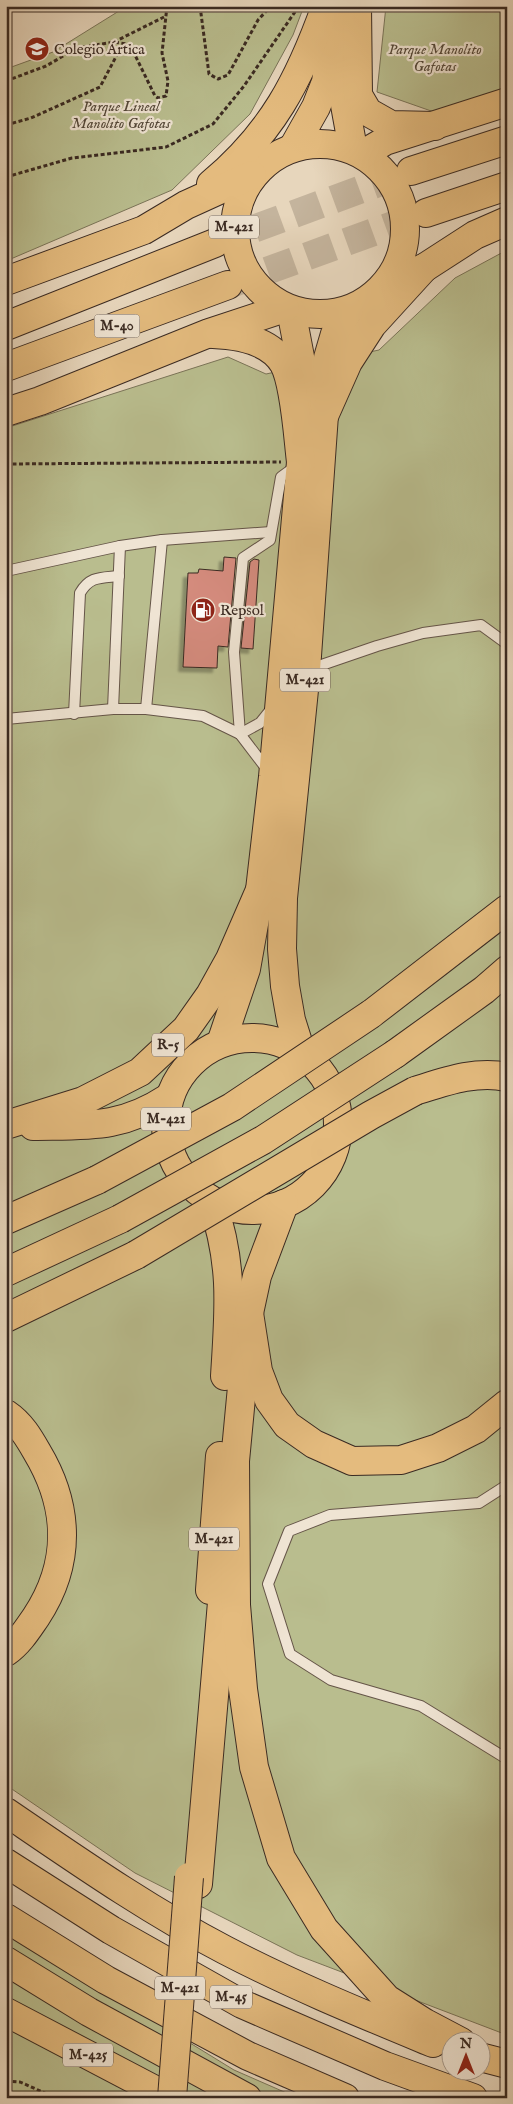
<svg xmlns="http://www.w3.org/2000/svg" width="513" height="2104" font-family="'IM FELL English',serif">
<defs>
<filter id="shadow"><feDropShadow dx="-4.5" dy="4.5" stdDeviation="1" flood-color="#0004"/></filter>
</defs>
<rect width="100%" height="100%" fill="#e7d6bc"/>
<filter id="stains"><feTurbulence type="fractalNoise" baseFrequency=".004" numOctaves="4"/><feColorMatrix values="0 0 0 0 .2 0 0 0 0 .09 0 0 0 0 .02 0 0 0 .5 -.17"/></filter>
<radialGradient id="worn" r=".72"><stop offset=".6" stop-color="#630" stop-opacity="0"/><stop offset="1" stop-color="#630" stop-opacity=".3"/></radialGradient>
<g fill="#b9bd8e" stroke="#7a7458">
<polygon points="127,6 304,6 293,35 250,114 172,190 6,261 6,69 53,52"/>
<polygon points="386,6 507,6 507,88 434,112 377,92"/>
<polygon points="507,250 507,2035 297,1955 135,1873 6,1785 6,428 228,357 266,374 379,350 455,278"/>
<polygon points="6,1930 234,2070 298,2098 6,2098"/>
</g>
<g fill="#d48b7d" stroke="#3a2a22" filter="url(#shadow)">
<polygon points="224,557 236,558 228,647 218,646 217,668 183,667 188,573 198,573 199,569 223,571"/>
<polygon points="254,559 259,560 253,649 241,648 250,562"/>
</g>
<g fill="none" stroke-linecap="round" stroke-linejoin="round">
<g stroke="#c4b49d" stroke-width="28" stroke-dasharray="28 14" stroke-linecap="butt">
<polyline points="215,243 411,171"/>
<polyline points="228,285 426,213"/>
</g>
<defs>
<g id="service">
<polyline points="6,571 120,546 162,540 271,532"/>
<polyline points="307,670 377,646 423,633 481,625 507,644"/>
<polyline points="113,709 120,546"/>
<polyline points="146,709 162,540"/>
<path d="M 74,714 L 80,593 C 90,576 100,578 119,576"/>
<polyline points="6,719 113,709 146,709 203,716 240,734 269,772"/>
<polyline points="240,734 234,652 243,558 270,540 281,477 296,466"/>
<polyline points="240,734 260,723 272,708"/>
<polyline points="507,1485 479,1503 330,1515 289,1531 268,1584 290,1654 331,1680 421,1706 507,1759"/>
</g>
<g id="primary">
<polyline points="348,59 345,105 353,149"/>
<circle cx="320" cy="229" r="85"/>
<polyline points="294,146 316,107 326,82 336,6"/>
<circle cx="252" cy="1124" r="86"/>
<polyline points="221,1043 246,969 260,890 273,777 301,462 304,378 291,310"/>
<polyline points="301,1052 291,1020 285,986 282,949 283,898 306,670 328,358 335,334 349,310"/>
<path d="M 212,1202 C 234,1265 229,1311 225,1376"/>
<polyline points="233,1482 249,1313 257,1276 284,1204"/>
<polyline points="210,1590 220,1456"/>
<polyline points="198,1884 225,1567"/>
</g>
<g id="motorway">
<polyline points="357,6 358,95 368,112 391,125 435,126"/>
<polyline points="363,154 385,141 507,102"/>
<polyline points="411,171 507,140"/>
<path d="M 211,184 C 272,133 299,81 326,6"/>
<polyline points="426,213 507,186"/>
<polyline points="407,275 424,268 475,235 507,221"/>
<polyline points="6,281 144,230 186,205 252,175"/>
<polyline points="6,326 215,243"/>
<path d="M 213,334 C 237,335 270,340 284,364 C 295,384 298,438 301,462"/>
<polyline points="6,367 228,285"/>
<polyline points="6,412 40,401 209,333 285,308"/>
<polyline points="324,416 348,362 372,325 424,268"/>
<polyline points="371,1014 507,909"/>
<polyline points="395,1054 484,990 507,970"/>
<path d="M 415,1091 C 444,1082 476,1070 507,1077"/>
<polyline points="6,1125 83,1101 140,1072 186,1029 210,995 230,959 260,890"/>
<path d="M 33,1126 C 87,1125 121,1129 168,1098"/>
<polyline points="6,1220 97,1180"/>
<polyline points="6,1272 120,1219"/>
<polyline points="249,1313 258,1371 269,1400 287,1425 314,1444 352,1461 401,1460 438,1448 476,1429 507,1404"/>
<polyline points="6,1318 136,1255"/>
<path d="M 6,1414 C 21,1424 29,1438 37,1452 C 70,1507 71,1564 36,1617 C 27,1630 19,1643 6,1652"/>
<polyline points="235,1459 236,1605 243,1689 254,1767 281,1858 324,1929 387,1999 425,2023 461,2042"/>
<path d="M 6,1812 C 78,1861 148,1910 225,1950 C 292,1985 363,2014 433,2043"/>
<polyline points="6,1863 111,1930 242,2004 385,2066 473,2098"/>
<polyline points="6,1918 106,1980 248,2056 345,2098"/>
<polyline points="6,1961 89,2012 247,2098"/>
<polyline points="6,2012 170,2098"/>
<polyline points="480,2057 507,2064"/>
</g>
</defs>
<use href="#service" stroke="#655548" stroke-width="12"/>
<use href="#primary" stroke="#3a2a22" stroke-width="30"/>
<use href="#motorway" stroke="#3a2a22" stroke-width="30"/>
<g stroke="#3a2a22" stroke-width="3" stroke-dasharray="4 2.5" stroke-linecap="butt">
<polyline points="200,6 209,74 218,79 228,75 258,20 271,6"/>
<polyline points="114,42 164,17"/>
<polyline points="6,81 46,66 77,48 114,42 127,44 133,52"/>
<polyline points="6,125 31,118 100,87 119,51 126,49 134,53 155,96 158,98 166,96 168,81 162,53 167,6"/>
<polyline points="6,177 72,158 166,147 213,124 244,86 299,6"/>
<polyline points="6,464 281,462"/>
<polyline points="6,2081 20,2082 56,2098"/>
</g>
<use href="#service" stroke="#efe4d3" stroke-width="10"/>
<use href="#primary" stroke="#e4bb7e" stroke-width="28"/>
<use href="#motorway" stroke="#e4bb7e" stroke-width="28"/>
<defs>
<polyline id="primary-bridge" points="172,2098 189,1877"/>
<g id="motorway-bridge">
<polyline points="97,1180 232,1107 371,1014"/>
<polyline points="120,1219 263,1140 395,1054"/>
<polyline points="136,1255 371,1115 415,1091"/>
</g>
</defs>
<use href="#primary-bridge" stroke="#3a2a22" stroke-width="30" stroke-linecap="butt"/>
<use href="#motorway-bridge" stroke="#3a2a22" stroke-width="30" stroke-linecap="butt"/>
<use href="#primary-bridge" stroke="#e4bb7e" stroke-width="28"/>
<use href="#motorway-bridge" stroke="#e4bb7e" stroke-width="28"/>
</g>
<defs>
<symbol id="school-disc" viewBox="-11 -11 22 22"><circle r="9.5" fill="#8f2418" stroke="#efe4d3"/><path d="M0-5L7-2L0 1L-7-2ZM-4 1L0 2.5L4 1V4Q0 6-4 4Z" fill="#fff"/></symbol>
<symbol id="fuel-disc" viewBox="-11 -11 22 22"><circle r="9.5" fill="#8f2418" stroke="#efe4d3"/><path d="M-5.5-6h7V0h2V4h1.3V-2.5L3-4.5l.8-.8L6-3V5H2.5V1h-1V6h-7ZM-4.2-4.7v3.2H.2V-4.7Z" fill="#fff"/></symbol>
</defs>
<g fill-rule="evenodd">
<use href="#school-disc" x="23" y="35" width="28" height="28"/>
<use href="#fuel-disc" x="189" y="596" width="28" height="28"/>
</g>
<g text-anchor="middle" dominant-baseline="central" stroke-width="4.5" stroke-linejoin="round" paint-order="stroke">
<g fill="#efe4d3" stroke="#706257" stroke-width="1">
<rect x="209" y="215.5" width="50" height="23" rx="4"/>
<rect x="94.5" y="314.5" width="45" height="23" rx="4"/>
<rect x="280" y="668.5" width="50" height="23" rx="4"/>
<rect x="152" y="1033.5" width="32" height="23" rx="4"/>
<rect x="141" y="1107.5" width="50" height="23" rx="4"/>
<rect x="189" y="1527.5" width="50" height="23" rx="4"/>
<rect x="155" y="1976.5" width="50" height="23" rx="4"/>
<rect x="210" y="1985.5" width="42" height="23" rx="4"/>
<rect x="63" y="2043.5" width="50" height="23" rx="4"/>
</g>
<g font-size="14" font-weight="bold" fill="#3a2a22">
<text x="234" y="227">M-421</text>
<text x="117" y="326">M-40</text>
<text x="305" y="680">M-421</text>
<text x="168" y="1045">R-5</text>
<text x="166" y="1119">M-421</text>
<text x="214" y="1539">M-421</text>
<text x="180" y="1988">M-421</text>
<text x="231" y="1997">M-45</text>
<text x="88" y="2055">M-425</text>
</g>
<g font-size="15" fill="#3a2a22" stroke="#efe4d3" text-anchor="start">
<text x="54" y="49">Colegio Ártica</text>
<text x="220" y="610">Repsol</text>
</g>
<g font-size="15" font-style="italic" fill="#534738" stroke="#efe4d3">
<text x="435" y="49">Parque Manolito<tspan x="435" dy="17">Gafotas</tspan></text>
<text x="121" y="106">Parque Lineal<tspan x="121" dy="17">Manolito Gafotas</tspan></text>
</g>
</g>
<rect width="513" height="2104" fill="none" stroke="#e7d6bc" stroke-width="25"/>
<rect x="8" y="8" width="498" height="2089" fill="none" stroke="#3a2a22" stroke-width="2.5"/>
<rect x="12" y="12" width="488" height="2079" fill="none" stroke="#3a2a22"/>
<g transform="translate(466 2056)"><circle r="24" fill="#efe4d3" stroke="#a79a8c"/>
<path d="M0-4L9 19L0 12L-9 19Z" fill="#8f2418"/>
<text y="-8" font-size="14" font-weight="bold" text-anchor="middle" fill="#3a2a22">N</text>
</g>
<rect width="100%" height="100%" filter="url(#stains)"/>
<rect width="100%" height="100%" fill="url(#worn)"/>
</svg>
